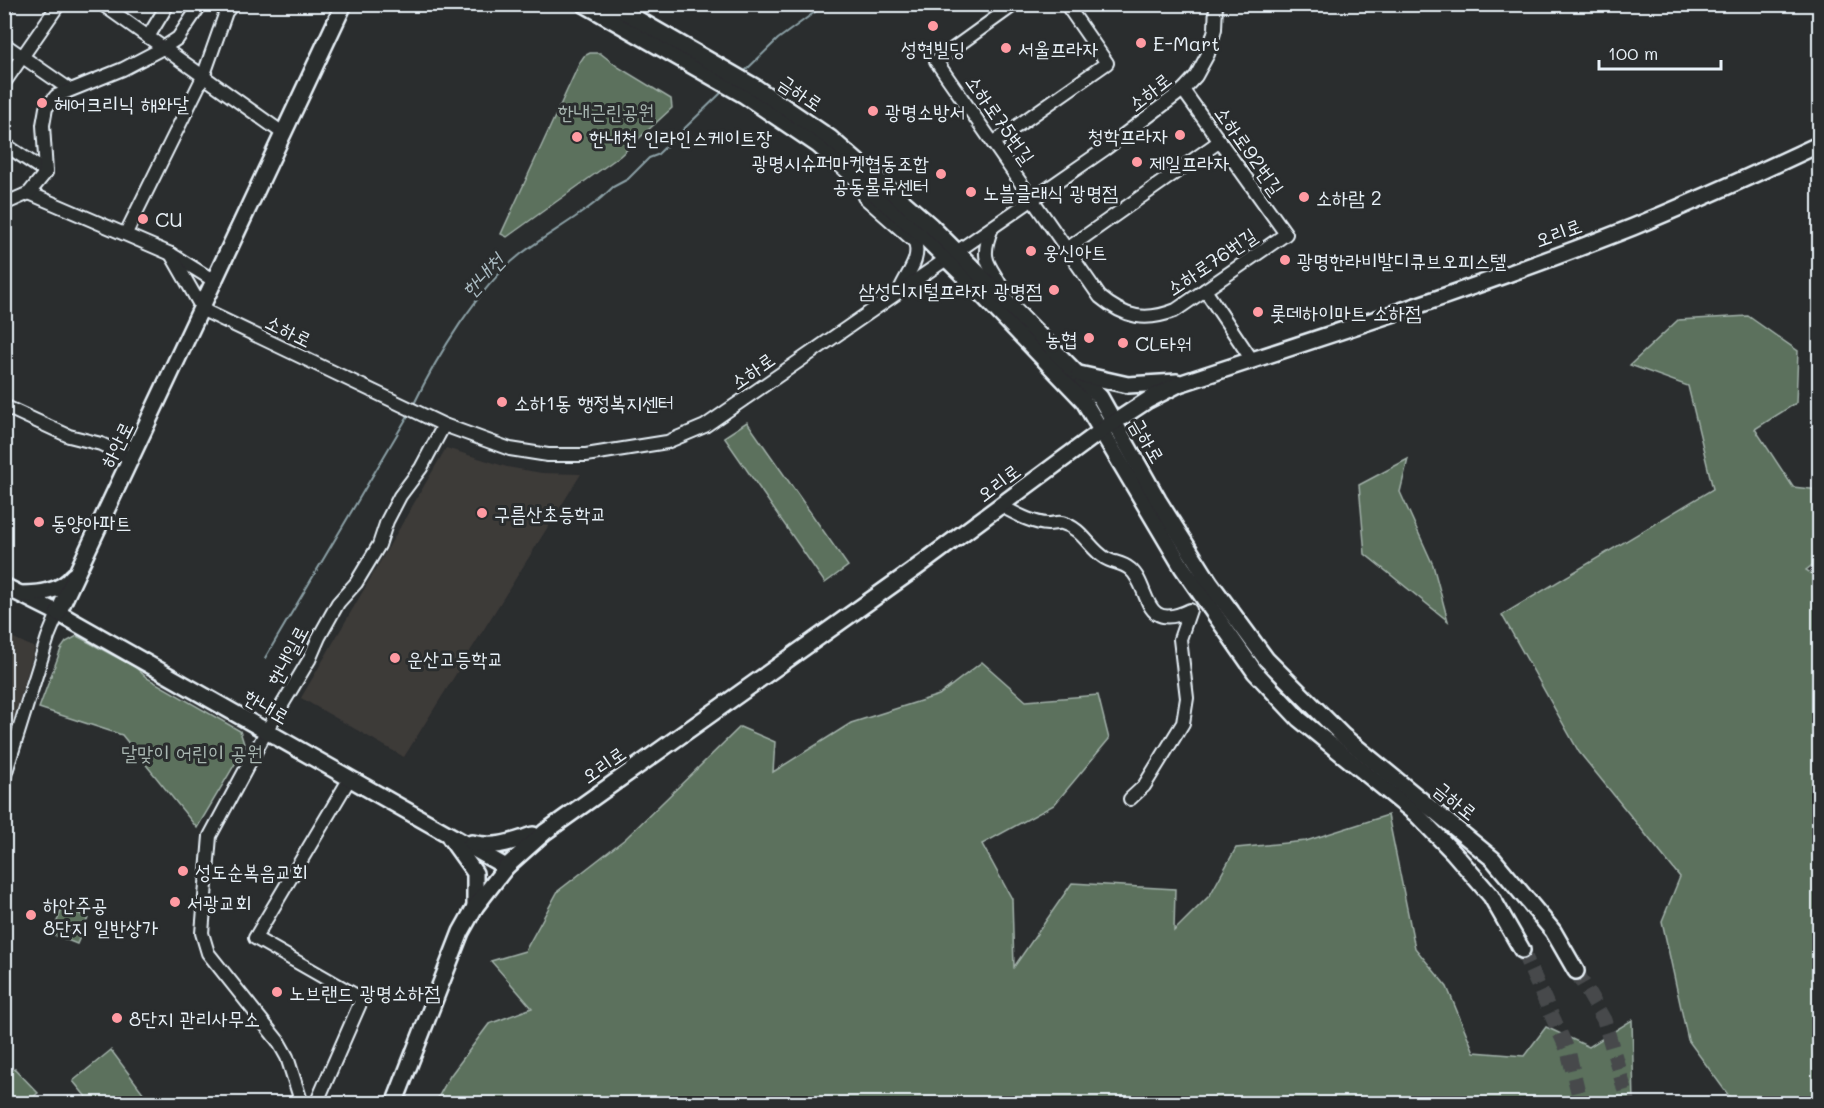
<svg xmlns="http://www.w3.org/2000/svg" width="1824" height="1108" font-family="Mali,'Poor Story',sans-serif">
<rect width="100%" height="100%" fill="#2a2d2e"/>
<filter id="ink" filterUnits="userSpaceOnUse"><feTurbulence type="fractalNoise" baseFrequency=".0167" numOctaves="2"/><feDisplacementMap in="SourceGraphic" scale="12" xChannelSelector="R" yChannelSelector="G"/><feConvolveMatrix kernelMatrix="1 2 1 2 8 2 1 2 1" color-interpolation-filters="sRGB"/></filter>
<g filter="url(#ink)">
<g fill="#3d3a38">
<polygon points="446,448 507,467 542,473 581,474 404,757 301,698"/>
<polygon points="5,634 35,648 5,750"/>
</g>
<g fill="#5b715d" stroke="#a2b1aa" stroke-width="1.5">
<polygon points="590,53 600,53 618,67 671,99 672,108 620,156 507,237 501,234 580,62 584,56"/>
<polygon points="1748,316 1798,351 1796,403 1755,429 1793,487 1819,490 1819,560 1806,570 1820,579 1819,1103 1734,1103 1688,1040 1662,921 1680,877 1579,752 1502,615 1713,489 1688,386 1630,365 1678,320"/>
<polygon points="747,422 848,566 825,583 724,437"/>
<polygon points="1408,459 1400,492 1433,565 1448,621 1365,554 1359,485"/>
<polygon points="77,636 135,667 147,678 240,731 245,747 197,828 122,735 39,708 61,649 66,642"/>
<polygon points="982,662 1026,701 1098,695 1109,739 1054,805 982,844 1012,899 1014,967 1072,883 1175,889 1174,931 1210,895 1236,848 1306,841 1388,815 1415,948 1447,987 1474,1052 1524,1056 1546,1027 1589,1047 1632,1020 1634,1103 435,1103 450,1076 489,1024 532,1008 491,961 525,951 558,891 625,839 740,727 775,742 773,772 851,723 939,695"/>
<polygon points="63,906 88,918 77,944 52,934"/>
<polygon points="111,1050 144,1094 132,1103 91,1103 73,1081"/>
<polygon points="15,1069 38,1093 26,1103 5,1103 5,1073"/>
</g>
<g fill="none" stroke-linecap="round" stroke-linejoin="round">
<g stroke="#8ba0a6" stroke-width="2">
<polyline points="743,73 778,39 826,4"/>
<path d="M 413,406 C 436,358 478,287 521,254 C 551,231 586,214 613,187 L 628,179 L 649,158 L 657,155 L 723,91"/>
<polyline points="265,658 409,414"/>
</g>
<g stroke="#464a4c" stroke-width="15" stroke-dasharray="15 8" stroke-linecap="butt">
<polyline points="1522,950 1568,1051 1581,1104"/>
<polyline points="1576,971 1604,1020 1629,1104"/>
</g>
<defs>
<g id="minor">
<polyline points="102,4 284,134"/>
<path d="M 1015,4 L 936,61 L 1100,297 C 1125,318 1146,322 1176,310 L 1286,234 L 1183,90"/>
<polyline points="4,10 8,4"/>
<polyline points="148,37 168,4"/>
<polyline points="4,44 69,89"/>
<polyline points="4,83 59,4"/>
<polyline points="993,143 1107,63 1066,4"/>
<polyline points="4,144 46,172"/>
<path d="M 858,181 L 864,197 L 915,242 C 921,260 907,273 900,290"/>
<polyline points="29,193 171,254 216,282"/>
<polyline points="4,204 29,193 46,172 43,125 46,108 56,96 123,69 163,48 178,38 201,4"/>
<path d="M 992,228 C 975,269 998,266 1007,302"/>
<polyline points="126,233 203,77 226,12 233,4"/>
<polyline points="1067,249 1220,141"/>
<polyline points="171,254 203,310 444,425 510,449 548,455 586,455 667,442 705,426 766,384 1105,149 1183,90 1196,76 1208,54 1215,29 1216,4"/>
<polyline points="1205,290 1252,360"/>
<polyline points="4,406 69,436 101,444 132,459"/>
<path d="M 1001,506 C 1015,513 1031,523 1048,524 C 1053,524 1058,522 1062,523 C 1082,528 1089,548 1105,558 C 1113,563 1122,562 1130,569 C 1151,586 1141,634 1190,610 L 1180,639 L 1187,698 L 1183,723 L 1144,786 L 1130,799"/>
<polyline points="4,778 48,637 58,613"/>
<polyline points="302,1104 287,1057 278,1041 208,953 202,933 210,836 267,730 309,660 319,637 338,603 356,583 379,545 387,521 400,496 421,468 444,425"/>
<polyline points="316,1104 362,999 255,938 350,778"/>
</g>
<g id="major">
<polyline points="584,4 744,95 818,145 922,235 964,276 1083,400 1182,567 1255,672 1299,719 1417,815 1453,852 1491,896 1522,950"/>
<polyline points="611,4 755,87 830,138 931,226 977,272 1100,397 1158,500 1210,583 1266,659 1343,736 1493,859 1553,931 1576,971"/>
<polyline points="1079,374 1128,385 1177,382"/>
<polyline points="4,586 58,613 506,867"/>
<path d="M 21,594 C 39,594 61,592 73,576"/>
<polyline points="58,613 344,4"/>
<polyline points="450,838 475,873 475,907"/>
<path d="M 472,843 C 496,849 511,842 533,835"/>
<path d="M 394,1104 L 461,932 L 475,907 L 506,867 L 545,832 L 916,568 L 1101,431 L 1148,400 L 1179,384 C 1331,334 1484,286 1633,227 C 1696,201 1758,173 1820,144"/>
</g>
</defs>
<use href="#minor" stroke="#e8f1f8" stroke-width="16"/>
<use href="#major" stroke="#e8f1f8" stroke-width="20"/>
<use href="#minor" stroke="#2a2d2e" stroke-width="12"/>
<use href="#major" stroke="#2a2d2e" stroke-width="15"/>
</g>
</g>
<g fill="#ff9aa2" stroke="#2a2d2e" stroke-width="2">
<circle cx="933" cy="26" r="6"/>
<circle cx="1141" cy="43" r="6"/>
<circle cx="1006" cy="48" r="6"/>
<circle cx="42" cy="103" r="6"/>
<circle cx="873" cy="111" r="6"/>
<circle cx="1180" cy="135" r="6"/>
<circle cx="577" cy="137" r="6"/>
<circle cx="1137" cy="162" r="6"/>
<circle cx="941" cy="174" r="6"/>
<circle cx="971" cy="192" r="6"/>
<circle cx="1304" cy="197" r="6"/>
<circle cx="143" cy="219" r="6"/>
<circle cx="1031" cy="251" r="6"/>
<circle cx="1285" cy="260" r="6"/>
<circle cx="1054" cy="290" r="6"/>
<circle cx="1258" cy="312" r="6"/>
<circle cx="1089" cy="338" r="6"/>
<circle cx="1123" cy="343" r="6"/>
<circle cx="502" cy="402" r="6"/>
<circle cx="482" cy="513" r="6"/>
<circle cx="39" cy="522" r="6"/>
<circle cx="395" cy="658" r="6"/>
<circle cx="183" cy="871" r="6"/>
<circle cx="175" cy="902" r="6"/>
<circle cx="31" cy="915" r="6"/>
<circle cx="277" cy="992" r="6"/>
<circle cx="117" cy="1018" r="6"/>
</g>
<g text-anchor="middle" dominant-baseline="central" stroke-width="6" stroke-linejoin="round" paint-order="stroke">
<g font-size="20" fill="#e8f1f8" stroke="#2a2d2e" text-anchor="start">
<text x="1153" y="43">E-Mart</text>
<text x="933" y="48" text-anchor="middle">성현빌딩</text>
<text x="1018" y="48">서울프라자</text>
<text x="54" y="103">헤어크리닉 해와달</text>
<text x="885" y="111">광명소방서</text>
<text x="1168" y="135" text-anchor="end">청학프라자</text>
<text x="589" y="137">한내천 인라인스케이트장</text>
<text x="929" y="162" text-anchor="end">광명시슈퍼마켓협동조합<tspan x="929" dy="23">공동물류센터</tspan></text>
<text x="1149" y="162">제일프라자</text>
<text x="983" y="192">노블클래식 광명점</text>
<text x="1316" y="197">소하람 2</text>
<text x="155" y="219">CU</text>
<text x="1043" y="251">웅신아트</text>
<text x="1297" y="260">광명한라비발디큐브오피스텔</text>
<text x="1042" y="290" text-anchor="end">삼성디지털프라자 광명점</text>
<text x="1270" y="312">롯데하이마트 소하점</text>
<text x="1077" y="338" text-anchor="end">농협</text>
<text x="1135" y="343">CL타워</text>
<text x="514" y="402">소하1동 행정복지센터</text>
<text x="494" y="513">구름산초등학교</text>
<text x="51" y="522">동양아파트</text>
<text x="407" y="658">운산고등학교</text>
<text x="195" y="871">성도순복음교회</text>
<text x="187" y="902">서광교회</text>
<text x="43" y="904">하안주공<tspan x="43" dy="23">8단지 일반상가</tspan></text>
<text x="289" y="992">노브랜드 광명소하점</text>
<text x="129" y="1018">8단지 관리사무소</text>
</g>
<g font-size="20" fill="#e8f1f8" stroke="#2a2d2e">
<text transform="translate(1149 91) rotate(-38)">소하로</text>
<text transform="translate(801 92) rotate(34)">금하로</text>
<text transform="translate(1001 119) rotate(55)">소하로75번길</text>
<text transform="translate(1250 150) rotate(55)">소하로92번길</text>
<text transform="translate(1558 232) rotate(-20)">오리로</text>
<text transform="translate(1211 261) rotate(-34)">소하로76번길</text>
<text transform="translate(289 330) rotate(26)">소하로</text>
<text transform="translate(752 370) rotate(-35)">소하로</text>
<text transform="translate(1148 440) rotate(60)">금하로</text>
<text transform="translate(116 444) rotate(-64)">하안로</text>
<text transform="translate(998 482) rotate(-37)">오리로</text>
<text transform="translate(287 655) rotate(-62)">한내일로</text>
<text transform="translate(267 706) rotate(30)">한내로</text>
<text transform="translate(603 764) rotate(-35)">오리로</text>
<text transform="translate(1456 800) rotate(39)">금하로</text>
</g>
<g font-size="20" fill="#a9b7b2" stroke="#2a2d2e">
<text x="606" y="111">한내근린공원</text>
<text x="192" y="752">달맞이 어린이 공원</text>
</g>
<g font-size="21" font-style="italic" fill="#aabbc2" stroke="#2a2d2e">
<text transform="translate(482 275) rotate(-47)">한내천</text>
</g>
</g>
<rect width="1824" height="1108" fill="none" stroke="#2a2d2e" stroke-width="24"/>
<rect x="12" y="12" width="1800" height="1084" fill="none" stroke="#e8f1f8" stroke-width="2" filter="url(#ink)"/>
<path d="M1599 60v9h122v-9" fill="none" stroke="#e8f1f8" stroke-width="3"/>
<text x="1608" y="60" font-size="18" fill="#e8f1f8" stroke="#2a2d2e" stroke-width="4.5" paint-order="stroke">100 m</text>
</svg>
